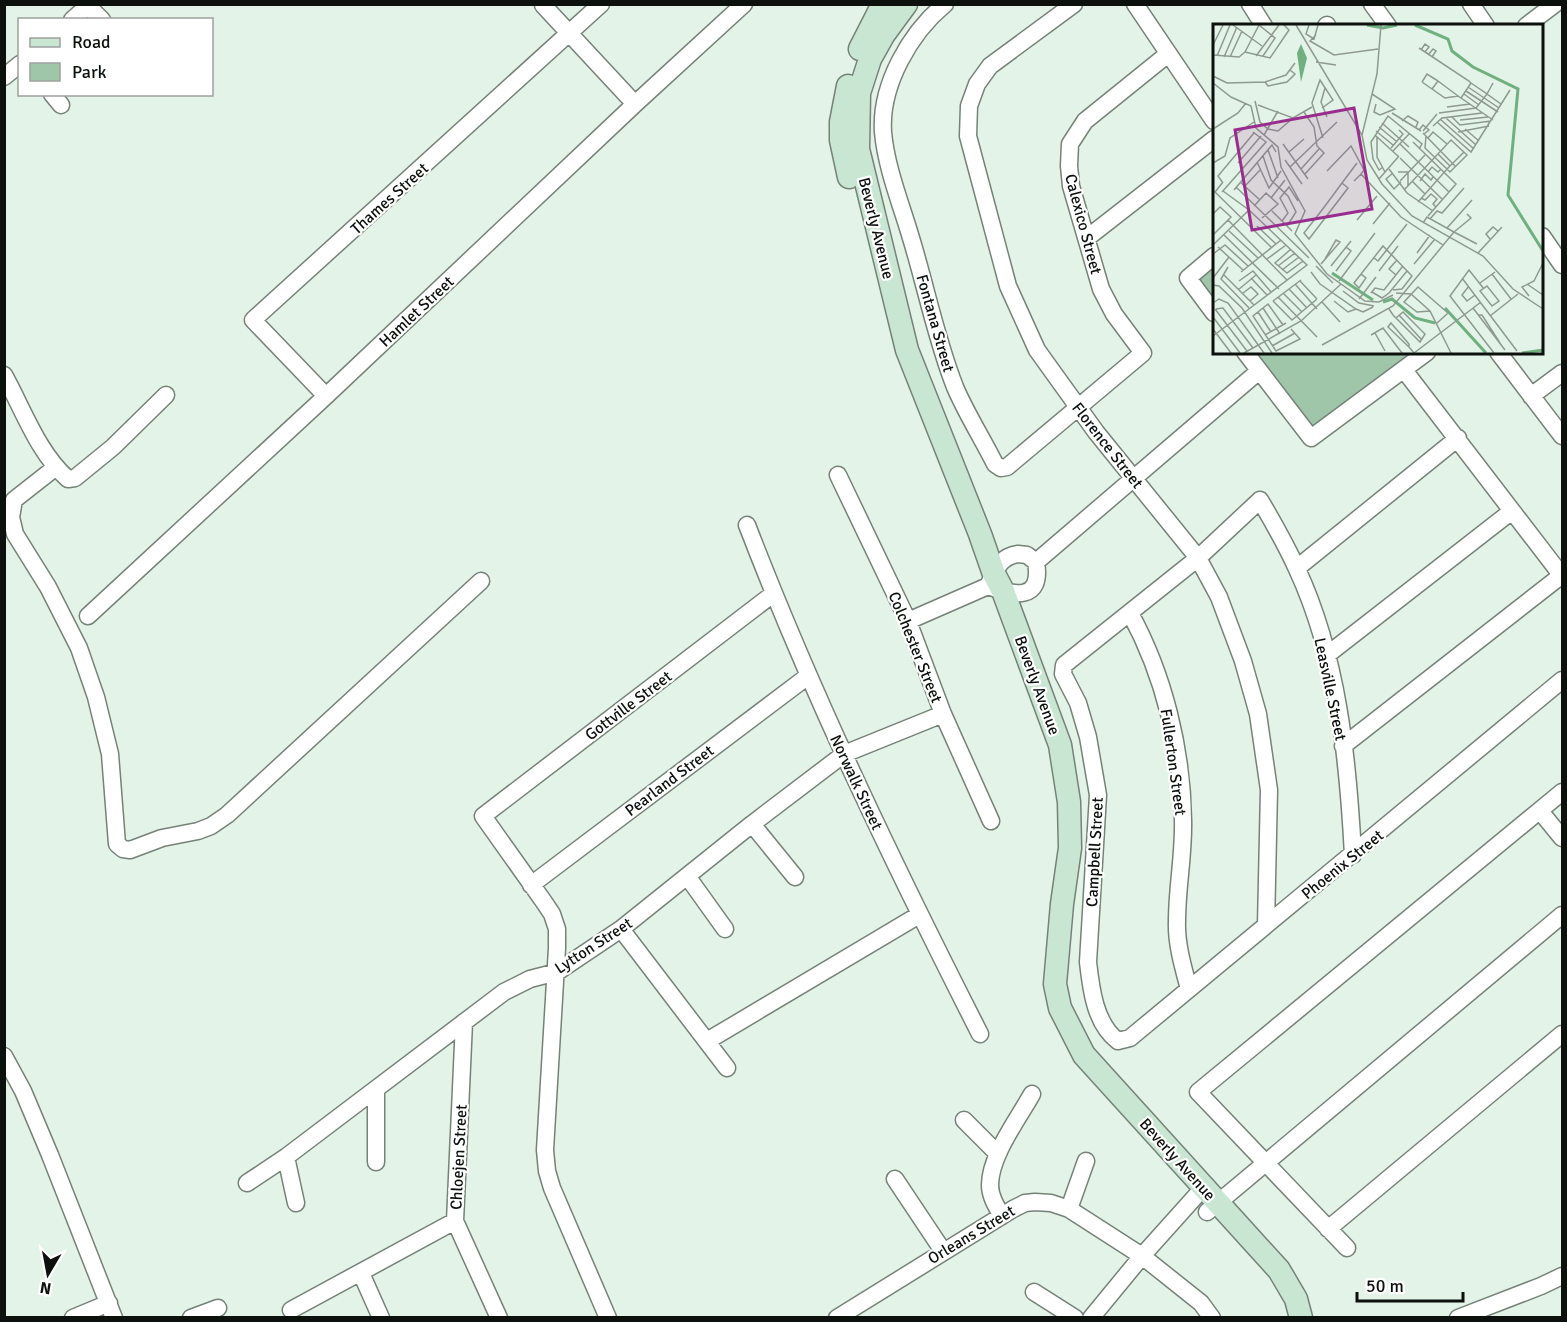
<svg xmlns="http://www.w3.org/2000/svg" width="1567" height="1322" font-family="Signika,sans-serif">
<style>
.green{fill:#a0c6a9}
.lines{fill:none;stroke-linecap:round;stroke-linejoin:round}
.street-casing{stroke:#758278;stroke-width:19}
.secondary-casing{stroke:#758278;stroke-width:25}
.street{stroke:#fff;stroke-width:16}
.secondary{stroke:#c8e6d2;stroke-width:22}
.labels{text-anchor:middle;stroke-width:4.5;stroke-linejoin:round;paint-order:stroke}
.street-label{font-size:16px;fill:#0c110d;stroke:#fff}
.inset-river{fill:none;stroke:#6faf80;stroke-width:3}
.inset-road{fill:none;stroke:#8e9990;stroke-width:1.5}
.view{fill:#982d8e;fill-opacity:0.15;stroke:#982d8e;stroke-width:3}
.inset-edge{fill:none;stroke:#0c110d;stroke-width:3}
</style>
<rect width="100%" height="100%" fill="#e4f3e7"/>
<path class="green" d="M1214 265V310L1193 282Z
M1247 353H1414L1309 433Z"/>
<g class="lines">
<g class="street-casing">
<path id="street" d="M945 4C910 33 880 85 883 132 886 167 901 204 911 238 926 287 936 339 955 387 966 413 982 438 995 464L1001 468 1007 467 1143 353 1114 314 1101 289 1071 186 1069 166 1070 144 1085 121 1168 54
M1074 4 990 66 977 84 969 106 968 136 1008 286 1037 350 1096 432 1198 558 1219 597 1243 661 1258 714 1269 790 1266 925
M1135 4 1214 121
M1250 4 1264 26
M1372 4 1388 26
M1471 4 1486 26
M543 5 635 104
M88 6 102 20
M72 20 90 4
M1326 26 1327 25
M1526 26 1555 4
M4 77 20 64
M52 94 61 105
M1542 236 1562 265
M1087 238 1214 139
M1214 256 1188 278 1214 313
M1245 352 1311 438 1427 352
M1498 352 1562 436
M1404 370 1562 576
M4 375C23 409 38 453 68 479L75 478 113 447 166 395
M326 396 253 320 601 4
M1531 396 1562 373
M56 467 14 500 11 517 15 534 48 587 79 648 96 697 110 754 117 844 123 849 130 850 162 838 198 831 211 826 227 815 481 581
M838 475 908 621 943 714 991 821
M747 525C814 699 895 867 980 1034
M1018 554 1027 555 1036 562C1043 603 1012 595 988 586 996 570 999 557 1018 554Z
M1036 562 1259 371
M1297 568 1458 438
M1130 613C1164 675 1182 749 1183 820 1184 854 1177 887 1177 921 1176 943 1183 967 1189 989
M88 616 326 396 635 104 744 4
M908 621 988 586
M1327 655 1512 511
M1343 746 1562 575
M1540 811 1562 838
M752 824 795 877
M1353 855C1348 759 1338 657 1297 569 1286 545 1273 522 1260 500L1198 558 1064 665 1063 674 1078 703 1088 737 1098 795 1088 962C1091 989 1095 1024 1118 1041L1130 1038 1562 680
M687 876 725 929
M531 885 808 676
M621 929 727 1068
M464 1022 455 1221 499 1318
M707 1041 919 915
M4 1056 23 1091 50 1155 114 1318
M376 1090V1162
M964 1120 998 1154
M286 1157 296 1203
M895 1179 943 1251
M247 1183 286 1157 504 992 530 979 557 972 621 929 752 824 844 754 943 714
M1069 1209 1086 1161
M1207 1212 1562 915
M1002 1216C996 1206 990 1196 990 1185 990 1156 1018 1119 1032 1094
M1328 1229 1562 1034
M1347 1248 1198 1092 1562 792
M361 1273 381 1318
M1034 1292 1075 1318
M291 1310 455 1221
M73 1318 109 1303
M191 1318 218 1308
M608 1318 552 1188 547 1171 545 1150 557 948V929L552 914 544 902 483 816 773 594
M837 1318 1013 1209 1025 1203 1035 1202 1051 1203 1069 1209 1142 1256 1201 1303 1212 1318
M1091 1318 1142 1256 1203 1188
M1458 1318 1541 1286 1562 1276"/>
</g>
<g class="secondary-casing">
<path id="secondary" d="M906 4 884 34 870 59 859 93 858 149 907 350 980 534 994 574 1003 591 1060 745 1069 802 1070 848 1062 904 1055 984 1060 1008 1084 1055 1279 1270 1296 1299 1301 1318
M860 49 883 4
M848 86 841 122V140L849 177"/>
</g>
<use href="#street" class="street"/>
<use href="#secondary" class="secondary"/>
</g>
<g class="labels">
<g class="street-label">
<text transform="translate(389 198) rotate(-42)" y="6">Thames Street</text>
<text transform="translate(1084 224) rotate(75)" y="6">Calexico Street</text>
<text transform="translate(877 228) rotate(76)" y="6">Beverly Avenue</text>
<text transform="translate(416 311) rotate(-43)" y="6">Hamlet Street</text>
<text transform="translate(936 323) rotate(74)" y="6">Fontana Street</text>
<text transform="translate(1108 445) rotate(52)" y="6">Florence Street</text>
<text transform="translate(916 647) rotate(68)" y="6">Colchester Street</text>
<text transform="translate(1038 685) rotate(70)" y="6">Beverly Avenue</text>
<text transform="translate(1331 689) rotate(78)" y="6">Leasville Street</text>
<text transform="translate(628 705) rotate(-37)" y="6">Gottville Street</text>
<text transform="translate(1174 762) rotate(82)" y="6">Fullerton Street</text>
<text transform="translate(669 780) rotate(-37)" y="6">Pearland Street</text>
<text transform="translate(857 782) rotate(65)" y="6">Norwalk Street</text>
<text transform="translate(1094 852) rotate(-87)" y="6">Campbell Street</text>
<text transform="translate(1342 864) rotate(-39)" y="6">Phoenix Street</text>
<text transform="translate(593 945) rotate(-33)" y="6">Lytton Street</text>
<text transform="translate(458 1157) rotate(-87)" y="6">Chloejen Street</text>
<text transform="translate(1178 1159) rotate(48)" y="6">Beverly Avenue</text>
<text transform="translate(971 1234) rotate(-31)" y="6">Orleans Street</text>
</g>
</g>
<g transform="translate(1213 24)">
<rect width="330" height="330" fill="#e4f3e7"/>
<path d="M88 20 94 34 88 58 84 29Z" fill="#6faf80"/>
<path class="inset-river" d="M154 1 170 4 184 1M202 1 235 15 239 27 260 43 305 65 295 171 330 227M119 249 160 276M170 278 179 275 202 294 222 299M232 284 273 329M309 329 330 326"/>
<path class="inset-road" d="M20 1 49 22M46 1 62 14 50 32M83 1 149 111 154 136 169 160 199 192 270 232 300 265 330 285M96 1 93 10 101 15 105 1M103 11 97 17 121 31 165 25M0 21 10 1M206 24 256 57 258 59 248 74M208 26 212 20 216 23 212 28M32 28 57 34 76 6 71 1M32 28 46 1M0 31 26 33 32 28M215 31 220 25 223 27 219 33M4 32 17 1M43 32 66 1M11 33 24 3M17 33 29 7M103 38 123 41M0 52 14 59 52 58 73 51 82 39M52 58 55 62 74 58 82 50 77 46M209 58 232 74 245 72 280 96M209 58 214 50 225 57M0 59 18 73 38 82 43 104 65 123 68 143 92 187 82 210 114 250 152 277 166 278 180 271M280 59 274 70 288 80M255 63 286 84M112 64 108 78 114 93M219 65 225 57 245 72M253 67 285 88M159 70 182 85 167 91 161 88 163 80M251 70 266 81M42 77 47 98 55 105 65 107 80 94M45 81 80 94 99 83M234 83 257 80M109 84 120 76 107 56 99 79 110 114M91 88 101 103 104 122 111 129 92 150M179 89 208 107M226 89 263 84 274 70 258 59M239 93 247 101 278 97M233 94 263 121M227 95 261 125M247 96 275 93M189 97 195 92 205 98 203 103M224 98 258 128 297 66M169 99 196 123M220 102 229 94 269 89M166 103 183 117M0 105 25 89 33 79M252 105 266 117M206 106 210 101 216 106 211 110M163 107 180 121M210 107 224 90M245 108 276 102M210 109 243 143M51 111 65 87M149 111 164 50 168 1M163 112 186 133M213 112 212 124 234 145 237 142M164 113V133L172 148M215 114 220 108 234 120M200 118 243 160 215 192M70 120 95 155M187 120 236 168M178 124 190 110 186 106M55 126 65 154M180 127 196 110M76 128 91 115M225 130 237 142 251 128M50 132 58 156 75 172 83 188 74 202M187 134 230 176M72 136 89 160M44 138 56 164 68 147M0 139 12 132 17 114 41 98M25 139 48 112M77 143 124 98M170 143 166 146 160 135 158 118 175 92 209 120 206 125M88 145 106 125M176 145 194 169 220 187M114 147 138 122 151 146 148 150M185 148H195V162M215 148 219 143 225 148 228 145M180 149 173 155 181 165 188 158M166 155 186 132M141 157 148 150 188 193 230 221M187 157 212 131M199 157 212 170M207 157 212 150 218 156 220 153M10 158 2 168 58 223M27 158 47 176M10 159 5 152 41 109M129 159 135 164 96 215 91 209 109 186 129 159 144 139M32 162 47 146M23 163 96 234M192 165 238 116 254 131 237 148 234 145 205 178M21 166 59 121 63 128M10 167 36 186 94 241 32 288M9 168 53 118 40 108M58 174 72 156M208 174 212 176 218 170 224 175 220 180 223 183M41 182 53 169 65 180 49 194M59 187 79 207M0 190 7 183 18 193 0 211M254 190 258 194 241 208 264 220M217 195 224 187 229 189 251 164M15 196 74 256M144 196 164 172M69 197 75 189 67 174 76 163 85 177M160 200 177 179M44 202 63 220M234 204 259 176M16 207 45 234M11 211 66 265M277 215 273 210 280 203 285 207M0 221 36 186M5 223 30 246M78 225 62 239 74 249 90 237M204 229 217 211M265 229 289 203M0 230 12 221 35 242M161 234 165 237 194 200M54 235 73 221M108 240 127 218 123 216 112 235M201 240 222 215M65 242 82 229M103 242 120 259M118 242 138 217M15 243 8 255 36 284M69 246 86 233M123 247 138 227 133 223M166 247 185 222M28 248 68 216M98 248 107 260 143 285 150 288 160 283M10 250 41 281M148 250 153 254 146 264 141 259 170 222 199 252 189 265 180 266M279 250 298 275M183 251 176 245 184 236M0 254 16 233M38 254 54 271M249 254 304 327M26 257 40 247 58 268M87 257 104 275M126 257 162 209M267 259 282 248M82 260 104 285M314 260 330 271M0 261 6 262 29 284 59 329M256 262 249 271 254 277 262 271M274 262 286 277 279 282 267 267ZM76 265 94 284M271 265 256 246 237 272 281 329M25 266 43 251M130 267 146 279 161 282M159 268 169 274 176 269 194 247M30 269 38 263 45 270 37 277M70 269 89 288M158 269 162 264 171 266 190 242M183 269 198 270 217 287 238 329M316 272 309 263 321 257 330 239M65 273 104 313M146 275 163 253M60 277 79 296 104 275M60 277 88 256M121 277 135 288 143 285M109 278 127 298M0 279 6 275 15 279 51 329M50 284 67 310M260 284 292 326M2 285 34 327M3 285 10 284 40 324M176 285 180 291 207 318 212 310 190 288 183 294M217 287 204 288 191 278 205 263 235 289 223 300M45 288 58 308M186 291 208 315M265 291H269L287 319M277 292 305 270M0 293 27 329M178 299 196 320V323L175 303ZM70 301 55 280 40 292 63 327 87 315 78 305M0 305 18 329M162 309 172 327M52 311 73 299M158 311 170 304 189 329M0 312 32 288M109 321 180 282 241 208 214 193 210 199M59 322 82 309M196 323 201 329 268 278M31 329 88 297 128 260"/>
<path class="view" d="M141 84 159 185 39 206 22 106Z"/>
<rect width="330" height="330" class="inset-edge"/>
</g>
<rect width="1567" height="1322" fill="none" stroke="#0c110d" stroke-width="12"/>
<rect x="18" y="18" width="195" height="78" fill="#ffffff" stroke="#9ea09e" stroke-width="1.5"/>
<rect x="30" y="38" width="30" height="9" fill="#c8e6d2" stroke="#9ea09e" stroke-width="1.5"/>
<text x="72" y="48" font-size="18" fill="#0c110d">Road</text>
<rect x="30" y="63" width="30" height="18" fill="#a0c6a9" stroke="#9ea09e" stroke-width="1.5"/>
<text x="72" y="78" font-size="18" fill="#0c110d">Park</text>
<g transform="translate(48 1274) rotate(190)" stroke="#ffffff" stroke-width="4.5" paint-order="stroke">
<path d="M0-4.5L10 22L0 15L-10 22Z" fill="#0c110d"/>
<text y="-9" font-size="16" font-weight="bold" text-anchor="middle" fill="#0c110d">N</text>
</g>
<path d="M1357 1292v9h106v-9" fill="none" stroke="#0c110d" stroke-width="3"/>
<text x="1366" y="1292" font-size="18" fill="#0c110d" stroke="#ffffff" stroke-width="4.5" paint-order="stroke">50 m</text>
</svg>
